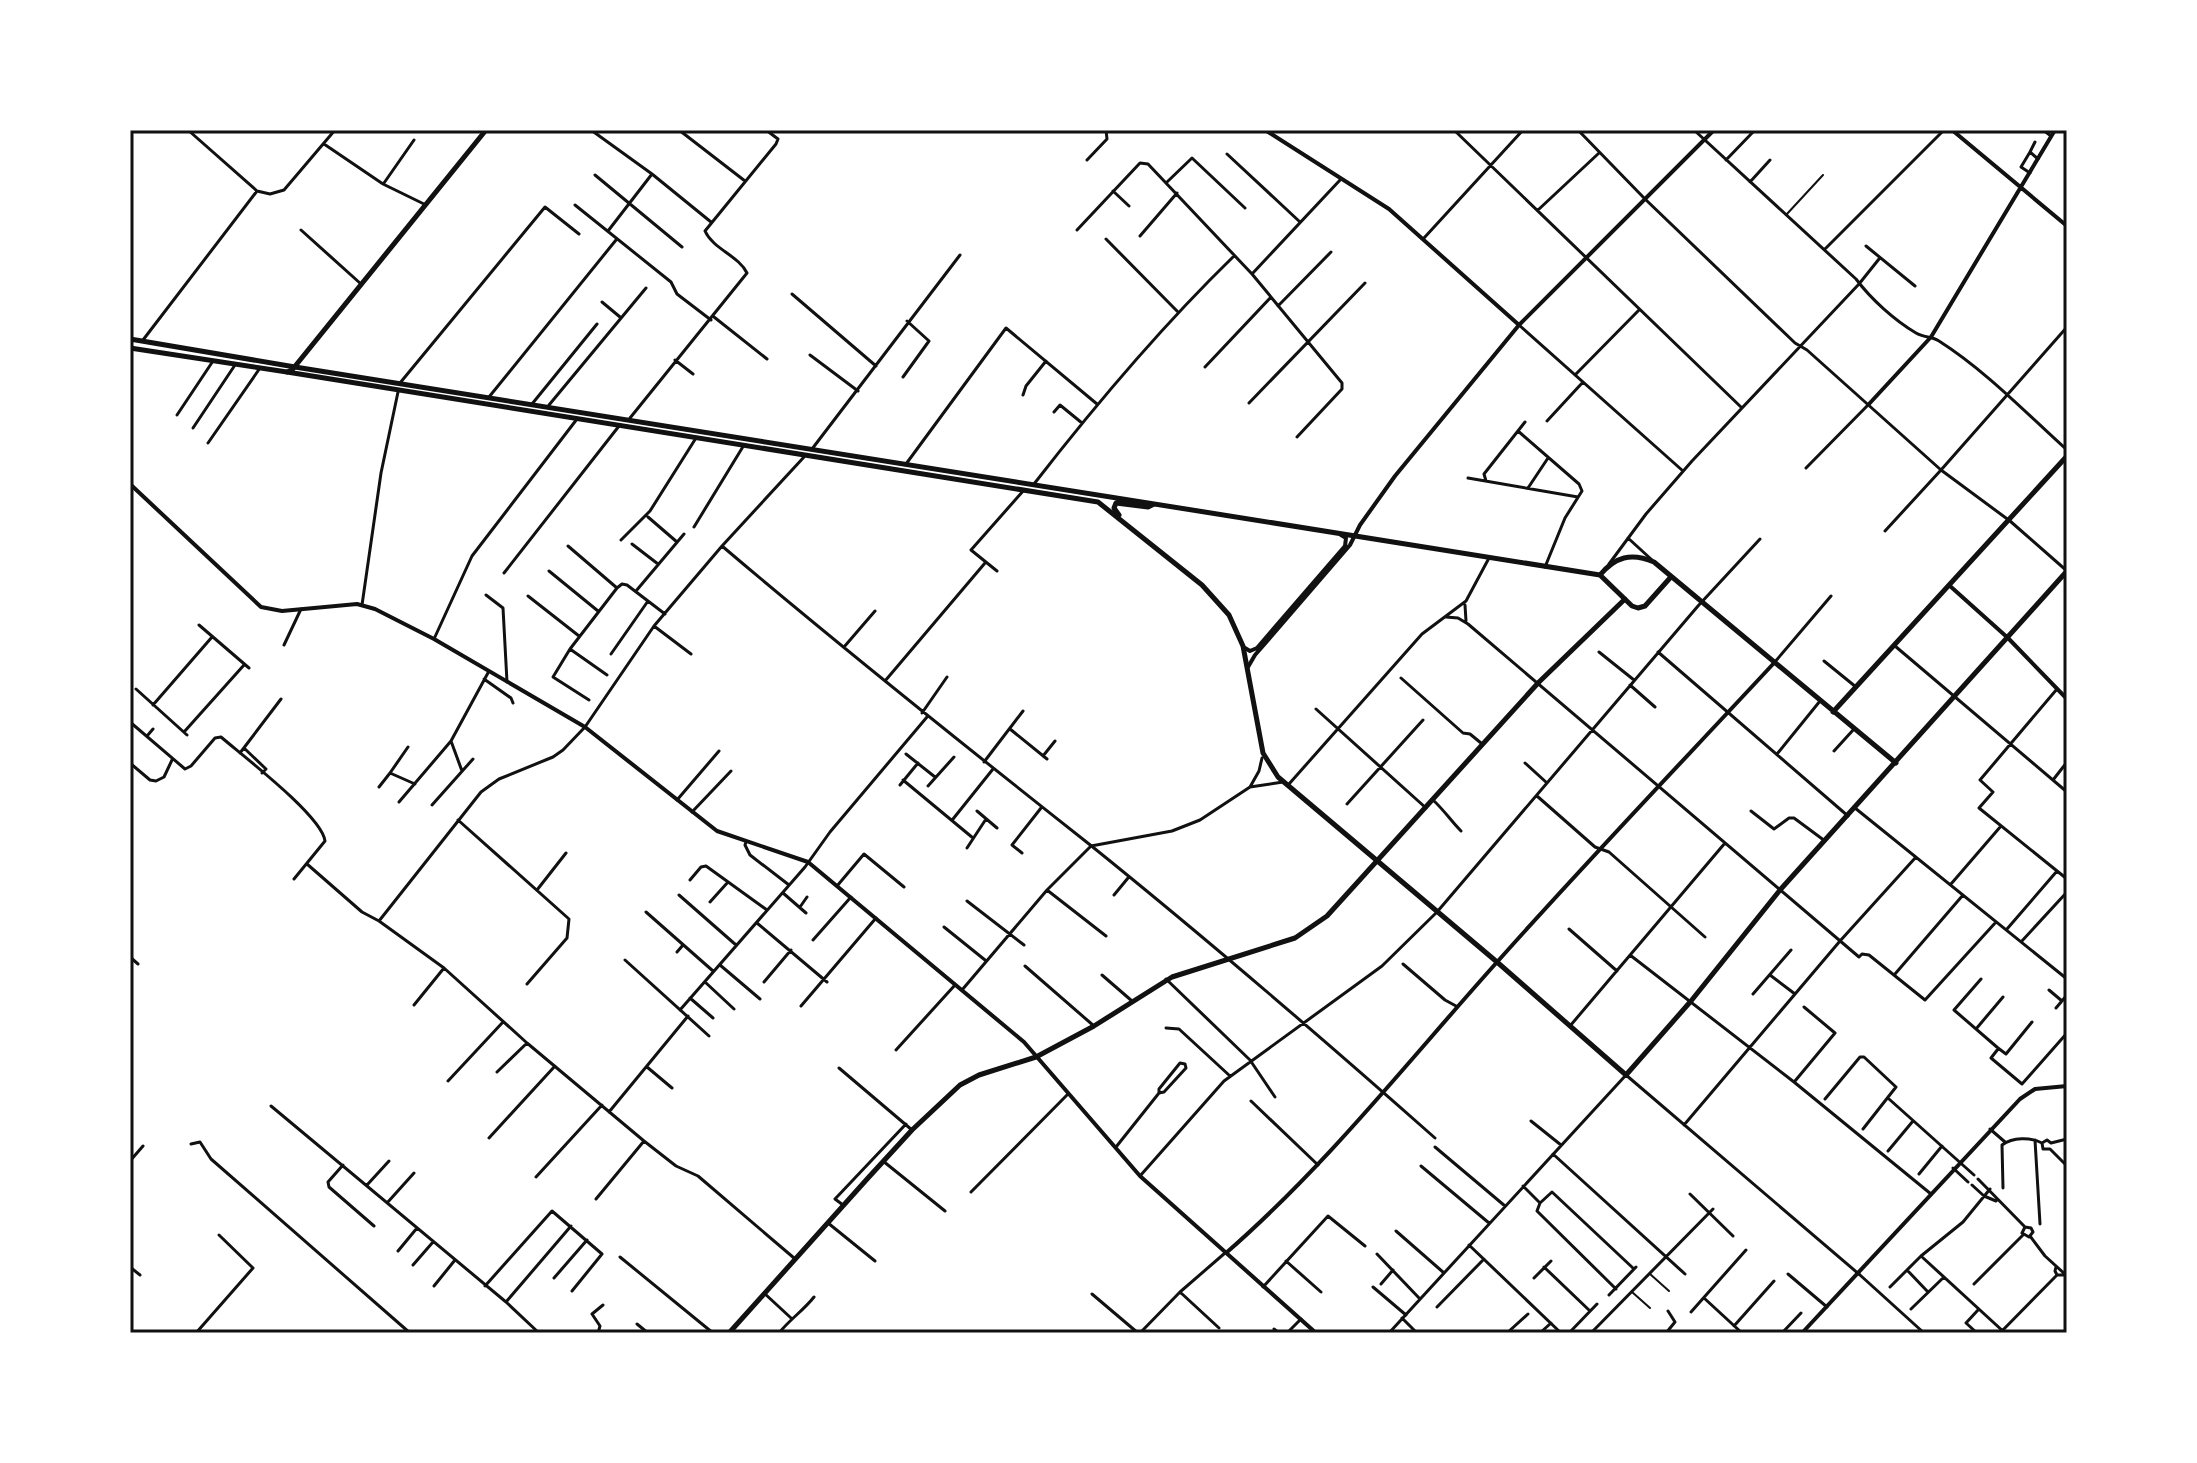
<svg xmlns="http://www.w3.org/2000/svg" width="2197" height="1463" font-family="'Sofia Sans Condensed',sans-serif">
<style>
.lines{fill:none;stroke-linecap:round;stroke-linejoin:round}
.service{stroke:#111;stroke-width:2}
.pedestrian{stroke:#111;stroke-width:3}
.minor{stroke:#111;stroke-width:3}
.tertiary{stroke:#111;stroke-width:4}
.secondary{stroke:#111;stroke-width:5}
.primary{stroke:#111;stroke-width:5}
.neatline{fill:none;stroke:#111;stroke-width:3}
</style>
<rect width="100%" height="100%" fill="#fff"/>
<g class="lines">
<path class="service" d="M1786 215 1823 175
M1650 1274 1669 1291
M1632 1292 1650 1308"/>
<path class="pedestrian" d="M1806 468 1869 404
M1885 531 1941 470"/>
<path class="minor" d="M188 130 257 191 270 194 284 190 335 130
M591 130 652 174 711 222
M679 130 745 181
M1454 130 1742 408
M1578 130 1645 199 1795 343 1807 350 1941 470 2010 521 2067 571
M1694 130 1856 279C1871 299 1894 320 1916 333 1924 338 1932 336 1939 341 1986 371 2026 413 2067 450
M2043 130 2051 136
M324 144 383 184 426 205
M2030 152 2035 142
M1227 154 1300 222
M1087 160 1107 139 1106 130
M1726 160 1753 132
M2030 173 2021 167 2030 152 2038 159
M595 175 682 247
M1167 182 1192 158 1245 208
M1750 182 1770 160
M384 183 414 140
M1113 191 1129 206
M575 205 671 282 677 294 711 320
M1538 210 1599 153
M301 230 361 284
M1077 230 1140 163 1148 164 1252 274 1342 383V389L1297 437
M608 231 652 174
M1140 236 1177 193
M1424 238 1523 130
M1106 239 1177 311
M1866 246 1915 286
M1825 249 1944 130
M1252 274 1341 179
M792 294 876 366
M602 302 620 317
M1278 306 1331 252
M714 317 767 359
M1519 325 1683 471
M143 340 257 191
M810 355 858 391
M675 360 693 374
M1205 367 1271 297
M1575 375 1639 310
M903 377 929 341 907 321
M400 383 545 207 579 234
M1023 395 1026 386 1046 361
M489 397 616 240
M1249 403 1365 283
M532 404 597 324
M549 405 646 288
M1054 412 1060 405 1082 423
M177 415 213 361
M630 418 747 273C739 256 713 249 705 231L776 144 778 139 766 130
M1547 421 1583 382
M193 428 235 365
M1518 431 1579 484 1582 491 1565 518 1545 567
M208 443 260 368
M812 449 960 255
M906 464 1006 328 1097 404
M1941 470 2067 327
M1468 478 1578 497
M1486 481 1484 474 1525 422
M1034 484C1096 404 1161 327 1234 256
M1528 488 1548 458
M648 517 677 542
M694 527 744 445
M1628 538 1652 560
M621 540 650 511 696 438
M632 544 658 564
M568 546 617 588
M722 546C842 648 965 746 1089 844 1207 939 1322 1038 1435 1138
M1609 564 1646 514 1692 461 1859 284 1879 259
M549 571 598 611
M997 571 971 550 1024 490
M504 573 619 426
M636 591 684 534
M486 595 503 608 507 682
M528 596 579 636
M362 605 381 473 398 392
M1465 605 1466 621
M1446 617 1458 618 1468 624 1859 957 1862 954 1869 955 1925 1000 1996 922
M199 625 249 668
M654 626 691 654
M434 639 472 556 577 419
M284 645 301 609
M1895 646 2067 792
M844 647 875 611
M570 649 607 675
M1599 652 1634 680
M1658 652 1848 816
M611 654 648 601
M1824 661 1856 687
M1774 663 1831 596
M1401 678 1463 733 1470 734 1481 743
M484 679 511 698 513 703
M885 681 985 563
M1630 685 1655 707
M136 689 187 735
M2057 689 1980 780 1993 792 1979 808 2067 879
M589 700 553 677 570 649 617 588 622 584 627 585 665 614
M153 705 212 637
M1316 709 1426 808
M922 713 947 677
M130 722 185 769 191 766 215 738 221 737C243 756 322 816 325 841L294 879
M1010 729 1047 759
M184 732 244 665
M147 736 153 729
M451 741 462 771
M244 748 266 769 262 773
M1834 751 1854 729
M240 753 281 699
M906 754 935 777
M1777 754 1820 701
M1043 756 1055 741
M984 762 1023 711
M130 763 150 780 156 781 164 777 172 760
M1525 763 1547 783
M390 773 408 747
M903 780 973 838
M2053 780 2067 762
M1289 784 1422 634 1466 601 1489 558
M900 785 918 763
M928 786 954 757
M379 787 390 773 415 784
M1250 787 1259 771 1262 758
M1537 796 1595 847 1609 852 1705 937
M677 800 719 751
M1433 800C1444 810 1451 821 1461 831
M399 802 451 741 489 671
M1347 804 1423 720
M432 805 473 759
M1855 808 2067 979
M977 811 997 828
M1751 811 1774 829 1789 818H1794L1825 841
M692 812 731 771
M953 819 993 769
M458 820 569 919 567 938 527 984
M746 842 745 845 750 855 789 885
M967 848 986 819
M1022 853 1012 845 1041 808
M307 864 362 912 379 921 444 968 527 1043 644 1141 676 1166 698 1176 794 1258
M690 880 701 867 706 866 767 910
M1951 884 2001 826
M837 886 864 854 904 887
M537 890 566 853
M1047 890 1106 936
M783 893 806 913
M679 895 736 945
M1114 895 1128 878
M967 901 1024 945
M710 902 728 882
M800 907 807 897
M646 912 713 971
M379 921 481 792 499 779 553 757 563 750 585 727 654 626 722 546 804 457
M757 923 827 982
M944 927 985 960
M1569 929 1617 971
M2007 929 2057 871
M813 940 851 897
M2021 942 2067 892
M677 952 683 945
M1630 955 1794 1082 1931 1194
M130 957 138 964
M625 960 709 1036
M1403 964 1445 1000 1456 1006
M720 965 760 999
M1025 966 1094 1026
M1895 974 1963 895
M1102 975 1132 1001
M1770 975 1795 994
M1166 979 1250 1060 1275 1097
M1981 979 1954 1010 1998 1048 2006 1054 2032 1022
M705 982 734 1009
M764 982 791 950
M962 990 1047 890 1091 846 1172 831 1200 820 1250 787 1283 782
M2049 990 2062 1001
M1753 994 1791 950
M690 998 713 1018
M414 1005 444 968
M801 1006 876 918
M2056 1008 2067 995
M680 1010 805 867 830 832 927 717
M1570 1026 1725 843
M1166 1028 1179 1029 1230 1076
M1976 1029 2003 997
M1998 1049 1991 1058 2022 1084
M896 1050 955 985
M647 1067 672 1088
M839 1068 912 1130
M497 1072 527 1043
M448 1081 503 1022
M1795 1081 1835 1033 1804 1007
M2022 1084 2067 1033
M1159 1093 1164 1092 1186 1068 1185 1064
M1825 1099 1860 1057H1864L1896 1087 1863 1129
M1889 1099 1974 1175
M1251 1101 1318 1165
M271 1106 506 1302 539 1333
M609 1112 688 1016
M1531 1121 1561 1145
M1684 1125 1840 941 1916 857
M1990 1129 2005 1142
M489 1138 555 1066
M2035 1140 2040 1224
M2042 1143 2043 1149H2050L2067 1166
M191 1144 200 1142 211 1159 410 1333
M1116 1147 1159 1093V1089L1180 1063 1185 1064
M1435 1147 1505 1206
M1888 1151 1913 1121
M1553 1154 1685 1274
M130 1161 143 1146
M883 1161 945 1211
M343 1165 328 1182 329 1187 374 1226
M1421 1166 1489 1223
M1953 1168 1968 1182
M1919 1174 1942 1146
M1140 1176 1224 1081 1382 966 1437 912 1698 606 1760 539
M536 1177 602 1105
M1978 1179 2025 1227 2031 1228 2033 1232 2029 1237 2022 1233 2025 1227
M367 1185 389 1161
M1972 1185 1984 1196 1996 1201
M1523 1186 1540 1203
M2003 1188 2002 1145C2013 1137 2030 1137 2042 1143L2047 1140 2051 1143 2067 1139
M971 1192 1068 1094
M1690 1194 1733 1236
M596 1199 644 1141
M387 1203 414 1173
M843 1205 835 1199 906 1124
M828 1223 875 1261
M1396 1231 1444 1273
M2030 1236 2045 1256 2067 1276
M1469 1245 1561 1333
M398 1251 417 1228
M1377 1254 1420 1299
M1921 1256 2005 1333
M620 1257 713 1333
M1286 1261 1321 1292
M413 1265 433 1242
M130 1267 140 1275
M1544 1267 1590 1311
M2056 1267 2055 1271 2057 1275H2065
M1907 1270 1928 1292
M1788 1274 1827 1307
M554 1278 587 1240
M1534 1278 1551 1261
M1381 1284 1393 1270
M1974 1284 2023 1235
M434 1286 455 1260
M485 1286 552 1211 602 1254 572 1291
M1263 1287 1328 1216 1365 1246
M1373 1287 1406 1315
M1890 1287 1921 1256 1963 1222 1990 1189
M1616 1289 1537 1211 1540 1203 1552 1192 1634 1269
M1180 1292 1219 1328
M764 1293 791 1318
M1092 1294 1138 1333
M1609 1295 1636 1267
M1704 1298 1742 1333
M506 1302 571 1226
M1437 1307 1484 1259
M1911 1309 1944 1277
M1691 1312 1746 1250
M1402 1318 1417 1333
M637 1324 648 1333
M1734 1326 1774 1281
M1274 1329 1279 1333
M196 1333 253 1268 219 1235
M598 1333 600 1326 592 1314 603 1305
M779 1333C790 1319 803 1311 814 1297
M1140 1333 1180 1292 1225 1253
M1287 1333 1301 1319
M1389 1333 1626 1075 1860 1275 1924 1333
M1507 1333 1528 1314
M1540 1333 1551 1323
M1569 1333 1597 1304
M1591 1333 1713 1209
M1666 1333 1675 1322 1668 1311
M1782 1333 1801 1313
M1977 1333 1966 1323 1978 1310
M2000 1333 2057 1275
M2065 1333 2067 1331"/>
<path class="tertiary" d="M1265 130 1389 209 1519 325
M1952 130 2067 226
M1869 404 1931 337 2055 130
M130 484 261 607 282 611 357 604 375 609 434 639 585 727 717 831 808 862 1024 1042 1140 1176 1316 1333
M1950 586 2008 638 2067 699
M1245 648 1250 651 1257 648 1345 546 1346 538 1341 535
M1248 667 1255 655 1350 545 1360 525 1395 476 1519 325 1714 130
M1226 1253C1327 1165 1409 1060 1498 961 1588 860 1682 762 1774 663
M1802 1333 2020 1099 2035 1089 2067 1086"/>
<path class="secondary" d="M295 367 1600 575
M287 372 1098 502 1202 585 1229 615 1243 646 1263 753 1278 777 1497 962 1626 1075 1691 1001 1780 890 2067 571
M1119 515 1114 508 1116 503 1148 507 1154 504
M1600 575C1615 557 1631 552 1654 562L1896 763
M1600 575 1632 606 1638 608 1645 606 1670 578
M1833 712 2067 456
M729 1333 868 1178 912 1130 960 1085 979 1075 1036 1057 1094 1026 1172 977 1295 938 1327 916 1539 682 1625 599"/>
<path class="primary" d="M130 339 295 367
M130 348 287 372 292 370 486 130"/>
</g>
<rect width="2197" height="1463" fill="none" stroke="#ffffff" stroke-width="264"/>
<rect x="132" y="132" width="1933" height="1199" class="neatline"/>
</svg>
